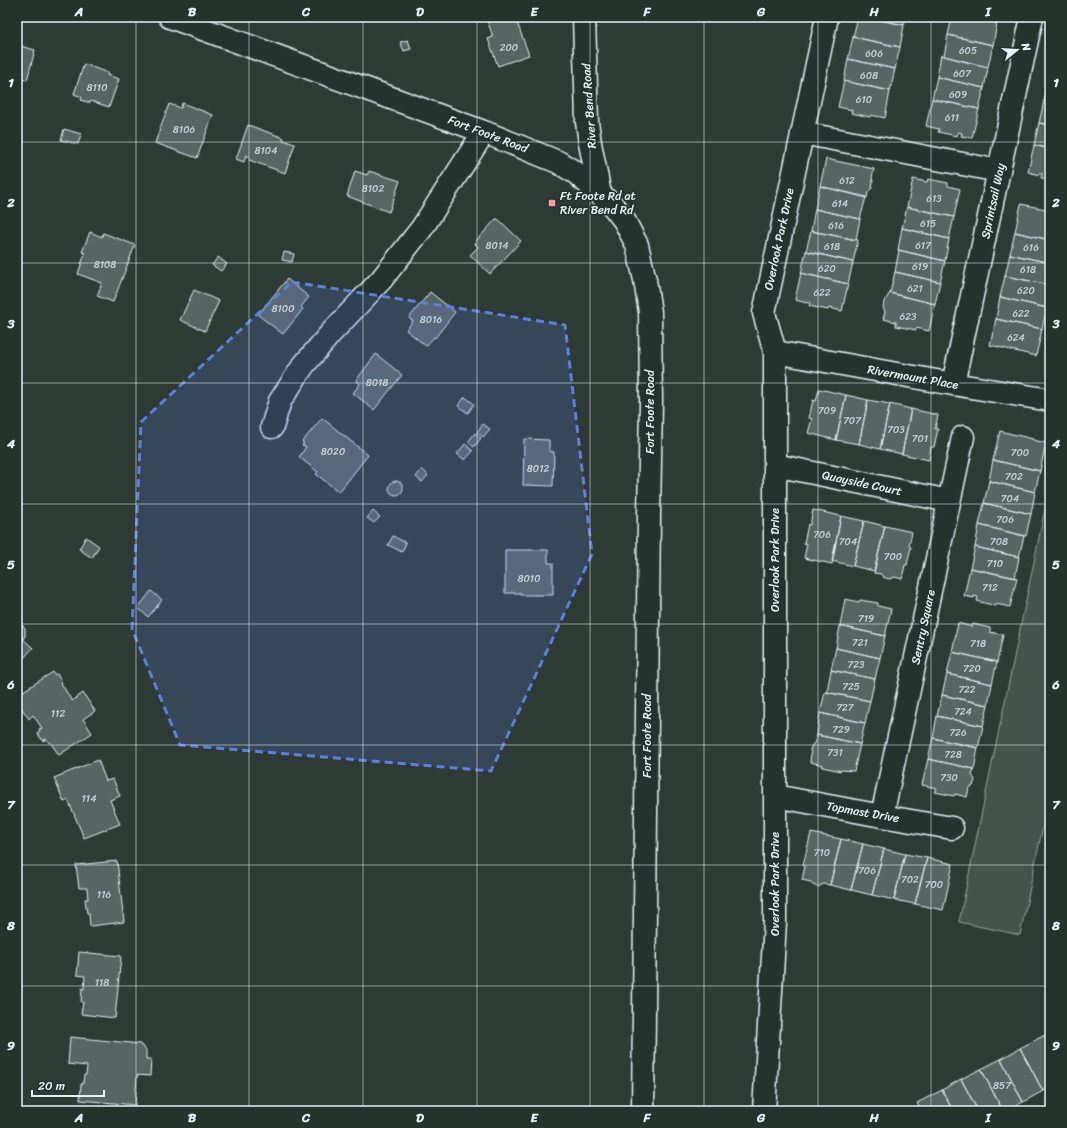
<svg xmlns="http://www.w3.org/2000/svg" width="1067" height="1128" font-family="Sriracha,sans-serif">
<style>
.green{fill:#45524e;stroke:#96a2a3}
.building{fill:#596563;stroke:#e8f1f8}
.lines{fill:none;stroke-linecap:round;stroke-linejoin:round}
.minor-casing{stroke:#e8f1f8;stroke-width:25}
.minor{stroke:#26332d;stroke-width:22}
.marked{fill:#5a7fe2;fill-opacity:0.2;stroke:#5a7fe2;stroke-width:3;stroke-dasharray:8 5;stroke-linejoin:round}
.grid{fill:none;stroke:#e8f1f8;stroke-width:1;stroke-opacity:0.55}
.poi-dot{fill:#ff9aa2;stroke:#26332d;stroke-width:1.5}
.labels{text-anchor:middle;stroke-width:3.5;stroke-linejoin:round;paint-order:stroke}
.number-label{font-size:10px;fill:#c4ced3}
.street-label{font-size:12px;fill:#e8f1f8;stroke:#26332d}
.poi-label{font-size:12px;fill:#e8f1f8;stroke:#26332d;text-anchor:start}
.neatline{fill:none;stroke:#e8f1f8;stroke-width:1.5}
.grid-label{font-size:13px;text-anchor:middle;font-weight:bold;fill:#e8f1f8}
</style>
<rect width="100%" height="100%" fill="#2e3b35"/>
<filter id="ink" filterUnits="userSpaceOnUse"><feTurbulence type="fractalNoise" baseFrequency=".025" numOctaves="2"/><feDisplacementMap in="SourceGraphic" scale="8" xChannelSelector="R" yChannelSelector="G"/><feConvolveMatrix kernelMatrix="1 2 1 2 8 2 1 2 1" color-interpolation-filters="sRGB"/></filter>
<g filter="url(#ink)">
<path class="green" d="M1050 485V792L1020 935 959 922Z"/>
<path class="building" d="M486 17H515L529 55 498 66 488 39 493 37Z
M858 17H866L904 25 900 47 853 37Z
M866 17H906L904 25Z
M952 17H968L997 23 993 45 948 35Z
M968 17H999L997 23Z
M948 35 993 45 988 67 944 56Z
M853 37 900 47 895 69 848 59Z
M408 40 411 49 404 51 400 42Z
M17 45 35 50 27 80 17 78Z
M941 55 988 68 984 88 937 77Z
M848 59 895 69 890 91 844 81Z
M84 64 108 73 107 75 119 79 109 107 91 101 90 103 81 100 82 97 74 94Z
M937 77 984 88 979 109 932 99Z
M1049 80H1050V103L1044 101Z
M844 81 890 91 885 118 871 115 870 117 851 113 852 110 838 107Z
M932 99 979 109 972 138 961 136 962 133 958 132 957 136 938 132 939 129 926 126Z
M1044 101 1050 103V125L1039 123Z
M182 103 213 115 197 158 155 143 169 104 181 108Z
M1039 123 1050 125V149L1034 145Z
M248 125 284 138 283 140 295 144 285 173 249 160 250 157 246 155 244 162 236 159Z
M64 129 81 134 78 144 61 140Z
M1034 145 1050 149V179L1041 178 1042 173H1039V175L1028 172Z
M17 151 23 153 19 163 17 162Z
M826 159 874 169 872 177 873 182 872 188 868 192 867 198 820 186Z
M355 171 367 175 369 171 400 181 389 212 347 196Z
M913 179 927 182 928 179 948 183V186L960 189 954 217 907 207Z
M820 186 866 197 860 219 815 209Z
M1021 204 1050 210V240L1015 232Z
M907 207 954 217 949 239 902 228Z
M815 209 860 219 856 240 811 231Z
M496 219H498L521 241 490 274 470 255 478 247 475 244 476 243 475 242Z
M902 228 949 239 945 261 898 250Z
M811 231 858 240 853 262 806 251Z
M90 232 102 237 103 233 135 245 113 302 97 296 102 283 78 274 85 253 82 252Z
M1015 232 1050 240V263L1010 254Z
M899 250 945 261 940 282 895 272Z
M806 251 853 262 848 284 801 273Z
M284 252 294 254 292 262 282 260Z
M1010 254 1050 263V285L1005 276Z
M218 257 227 264 221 271 212 265Z
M895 272 940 282 935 304 890 293Z
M801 273 848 284 842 311 829 308 828 310 809 306 810 303 807 302V303L795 300Z
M1005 276 1050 285V295L1047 308 1000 297Z
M287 279 309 297 301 307 303 309 283 334 258 315Z
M194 290 219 301 205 331 180 320Z
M430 292 455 312 435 338 434 337 426 346 406 330 413 321 409 318Z
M890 293 935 304 929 331 916 328V330L896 326V322L883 319 885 312 883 307 884 302Z
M1000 297 1047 308 1042 329 996 319Z
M996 319 1042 329 1036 356 990 345Z
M376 354 402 375 374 410 353 393 360 384 357 381 358 380 357 379Z
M819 389 846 395 836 440 808 433 812 419 809 418 813 400 816 401Z
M846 395 868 400 859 444 836 440Z
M465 397 474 404 468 413 458 406Z
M868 400 890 404 880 449 859 444Z
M890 404 911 409 902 454 880 449Z
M911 409 938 415 935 429H938L934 447H931L929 460 902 454Z
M322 418 368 455 339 492 316 474 318 472 299 457 306 447 302 445 304 443 302 442Z
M483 424 490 429 483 437 477 432Z
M1000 431 1033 439V440L1046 443 1040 471 993 460Z
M475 433 481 438 474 447 468 442Z
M524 439 549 440V451L554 452 553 486 523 485Z
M465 444 473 451 465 460 457 454Z
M993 460 1040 471 1035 492 989 481Z
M422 469 428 475 422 482 416 477Z
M989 481 1035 492 1031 514 984 503Z
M389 488a7 7 0 1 1 14 0a7 7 0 1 1-14 0Z
M984 503 1031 514 1026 536 979 525Z
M813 510 841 516 832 564 804 558 807 544 804 543 808 524 810 525Z
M373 511 380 517 374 523 367 518Z
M841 516 864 521 853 566 832 561Z
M864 521 885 526 874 571 853 566Z
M979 525 1024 536 1019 557 975 547Z
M885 526 912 532 909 546 911 547 907 565H905L902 579 895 577 889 579 883 577 881 574 874 573Z
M393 536 406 543 402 552 388 545Z
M86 537 99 546 92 558 79 549Z
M975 547 1019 557 1015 578 970 568Z
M505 550H548V563H553V595H520L521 593H505Z
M970 568 1017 578 1010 607 996 604V606L977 601 978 597 974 596V598L964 596Z
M151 591 162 600 148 617 138 608Z
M845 599 859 602 860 600 878 603V606L891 609 885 636 840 626Z
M17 621 25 628V636L23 639 33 648 17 665Z
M958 623 972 627 973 624 990 628V632L1003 635 997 662 952 652Z
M840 626 885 636 880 658 836 648Z
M836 648 880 658 875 679 831 670Z
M952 652 997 662 992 684 947 674Z
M831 670 875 679 870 701 827 692Z
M53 672 55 675 57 674 62 683H61L72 701 83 693 95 711 83 719 92 733 59 755 50 742 49 743 46 739 43 741 37 733 40 731 39 729 42 728 33 715 29 719 17 701V695Z
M947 674 992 684 988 705 942 695Z
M825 692 870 701 865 723 820 713Z
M942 695 988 705 983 726 937 716Z
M820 713 865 723 860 744 817 735Z
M937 716 983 726 978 748 933 738Z
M817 735 860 744 854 771 841 770V771L822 767 823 765 810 762 811 754 810 750 812 745 815 742Z
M933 738 978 748 974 769 928 759Z
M928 759 974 769 972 775 975 780 973 786 969 788 967 797 955 794 954 796 935 792 937 788 922 785Z
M98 760 106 781 113 779 120 796 110 800 120 824 84 838 68 800 64 802 54 778Z
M811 833 841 839 830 885 823 884 818 887 813 885 811 882 802 880 805 866 803 865Z
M841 839 863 844 851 890 830 885Z
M863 844 884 849 872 895 851 890Z
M884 849 905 854 894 900 872 895Z
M905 854 927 858 915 904 894 900Z
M927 858 953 864 943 910 915 904Z
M117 861 124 922 90 926 89 913H87L85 899H88L87 888H79L76 865Z
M79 952 121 956 115 1018 81 1014 83 1002H81L82 988 84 989 85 976 77 975Z
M1045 1035 1050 1044V1088L1043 1091 1020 1048Z
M70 1037 140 1044V1045L143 1046 146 1050V1059H151L150 1076 137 1075 135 1105 80 1100 81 1084H83L84 1075H86L87 1066 68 1064Z
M1020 1048 1043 1091 1023 1102 1001 1059Z
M1001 1059 1023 1102 1005 1111H1003L981 1069Z
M981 1069 1003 1111H978L961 1079Z
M961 1079 978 1111H953L942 1090Z
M942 1090 953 1111H921L917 1103Z"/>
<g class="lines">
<g class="minor-casing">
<path id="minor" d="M170 17 484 132 558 162 576 173 600 194 613 206 624 220 637 245 645 280 650 312 651 402 649 516 643 1111
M584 17 587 122 590 143 600 194
M802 133 999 171
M775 352 953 384 1050 400
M953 384 1032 17
M272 427 280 401 303 366 331 333 381 280 422 228 484 132
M775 465 949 501
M775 796 882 816 952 828
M882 816 963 437
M764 1111 775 922V352L764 313 827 17"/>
</g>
<use href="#minor" class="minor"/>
</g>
</g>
<path class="marked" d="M292 282 565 325 592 554 491 771 180 745 132 629 141 422Z"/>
<path class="grid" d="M136 17V1111M249 17V1111M363 17V1111M477 17V1111M590 17V1111M704 17V1111M818 17V1111M931 17V1111M17 142H1050M17 263H1050M17 383H1050M17 504H1050M17 624H1050M17 745H1050M17 865H1050M17 986H1050"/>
<rect class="poi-dot" x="548" y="199" width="8" height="8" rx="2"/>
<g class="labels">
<g class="number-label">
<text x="509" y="51">200</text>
<text x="968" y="54">605</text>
<text x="874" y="57">606</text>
<text x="962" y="77">607</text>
<text x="869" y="79">608</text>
<text x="97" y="91">8110</text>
<text x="958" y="98">609</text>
<text x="864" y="103">610</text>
<text x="952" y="121">611</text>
<text x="184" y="133">8106</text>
<text x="266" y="154">8104</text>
<text x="847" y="184">612</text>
<text x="373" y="192">8102</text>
<text x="934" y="202">613</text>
<text x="840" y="207">614</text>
<text x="928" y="227">615</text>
<text x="836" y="229">616</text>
<text x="497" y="249">8014</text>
<text x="923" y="249">617</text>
<text x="832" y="250">618</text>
<text x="1031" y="251">616</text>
<text x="105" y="268">8108</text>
<text x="920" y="270">619</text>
<text x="827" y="272">620</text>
<text x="1028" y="273">618</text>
<text x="915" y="292">621</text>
<text x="1026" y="294">620</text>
<text x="822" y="296">622</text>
<text x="283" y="312">8100</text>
<text x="1021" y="317">622</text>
<text x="908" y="320">623</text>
<text x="431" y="323">8016</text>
<text x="1016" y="341">624</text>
<text x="377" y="386">8018</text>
<text x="827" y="414">709</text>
<text x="852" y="424">707</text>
<text x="896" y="433">703</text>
<text x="920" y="442">701</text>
<text x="333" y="455">8020</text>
<text x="1020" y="456">700</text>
<text x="538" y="472">8012</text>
<text x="1014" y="480">702</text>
<text x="1010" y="502">704</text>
<text x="1005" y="523">706</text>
<text x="822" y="538">706</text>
<text x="848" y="545">704</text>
<text x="999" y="545">708</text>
<text x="893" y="560">700</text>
<text x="995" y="567">710</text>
<text x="529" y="582">8010</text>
<text x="990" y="591">712</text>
<text x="866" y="622">719</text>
<text x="860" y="646">721</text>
<text x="978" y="647">718</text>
<text x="856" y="668">723</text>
<text x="972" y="672">720</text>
<text x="851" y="690">725</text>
<text x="967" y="693">722</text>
<text x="845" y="711">727</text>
<text x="963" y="715">724</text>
<text x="58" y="717">112</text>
<text x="841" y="733">729</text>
<text x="958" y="736">726</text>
<text x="835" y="756">731</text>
<text x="953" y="758">728</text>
<text x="949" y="781">730</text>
<text x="89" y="802">114</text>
<text x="822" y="856">710</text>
<text x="867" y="874">706</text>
<text x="910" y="883">702</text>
<text x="934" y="888">700</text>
<text x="104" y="898">116</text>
<text x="102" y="986">118</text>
<text x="1002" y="1089">857</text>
</g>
<g class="street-label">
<text transform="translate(589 106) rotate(-94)" y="4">River Bend Road</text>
<text transform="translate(488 134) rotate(21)" y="4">Fort Foote Road</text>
<text transform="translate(993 201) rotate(-78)" y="4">Sprintsail Way</text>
<text transform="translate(779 239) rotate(-78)" y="4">Overlook Park Drive</text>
<text transform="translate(913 377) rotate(10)" y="4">Rivermount Place</text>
<text transform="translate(650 412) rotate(-90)" y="4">Fort Foote Road</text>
<text transform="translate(862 483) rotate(12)" y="4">Quayside Court</text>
<text transform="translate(775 560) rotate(-90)" y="4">Overlook Park Drive</text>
<text transform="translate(923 627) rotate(-78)" y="4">Sentry Square</text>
<text transform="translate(647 736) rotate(-90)" y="4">Fort Foote Road</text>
<text transform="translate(863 812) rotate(10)" y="4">Topmast Drive</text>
<text transform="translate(775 884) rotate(-90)" y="4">Overlook Park Drive</text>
</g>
<g class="poi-label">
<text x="560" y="200">Ft Foote Rd at<tspan x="560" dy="14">River Bend Rd</tspan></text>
</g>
</g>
<rect width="1067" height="1128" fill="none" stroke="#26332d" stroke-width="44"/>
<g transform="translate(1017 50) rotate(72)" stroke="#26332d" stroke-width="3" paint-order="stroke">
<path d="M0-3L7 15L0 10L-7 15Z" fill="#e8f1f8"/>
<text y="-6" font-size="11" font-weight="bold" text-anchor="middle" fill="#e8f1f8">N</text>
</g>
<path d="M32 1090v6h72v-6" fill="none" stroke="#e8f1f8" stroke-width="2"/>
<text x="38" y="1090" font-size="12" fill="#e8f1f8" stroke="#26332d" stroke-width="3" paint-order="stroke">20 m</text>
<rect x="22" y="22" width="1023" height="1084" class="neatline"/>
<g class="grid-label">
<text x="79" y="16">A</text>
<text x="192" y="16">B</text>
<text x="306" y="16">C</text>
<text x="420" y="16">D</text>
<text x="534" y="16">E</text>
<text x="647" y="16">F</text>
<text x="761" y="16">G</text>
<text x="874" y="16">H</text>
<text x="988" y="16">I</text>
<text x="11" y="87">1</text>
<text x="1056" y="87">1</text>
<text x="11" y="207">2</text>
<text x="1056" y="207">2</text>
<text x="11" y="328">3</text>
<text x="1056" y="328">3</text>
<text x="11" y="448">4</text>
<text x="1056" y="448">4</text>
<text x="11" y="569">5</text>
<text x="1056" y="569">5</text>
<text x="11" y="689">6</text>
<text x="1056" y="689">6</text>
<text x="11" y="809">7</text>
<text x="1056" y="809">7</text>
<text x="11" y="930">8</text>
<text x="1056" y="930">8</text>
<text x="11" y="1050">9</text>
<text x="1056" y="1050">9</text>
<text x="79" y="1122">A</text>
<text x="192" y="1122">B</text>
<text x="306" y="1122">C</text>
<text x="420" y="1122">D</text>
<text x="534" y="1122">E</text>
<text x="647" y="1122">F</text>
<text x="761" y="1122">G</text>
<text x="874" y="1122">H</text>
<text x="988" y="1122">I</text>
</g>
</svg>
